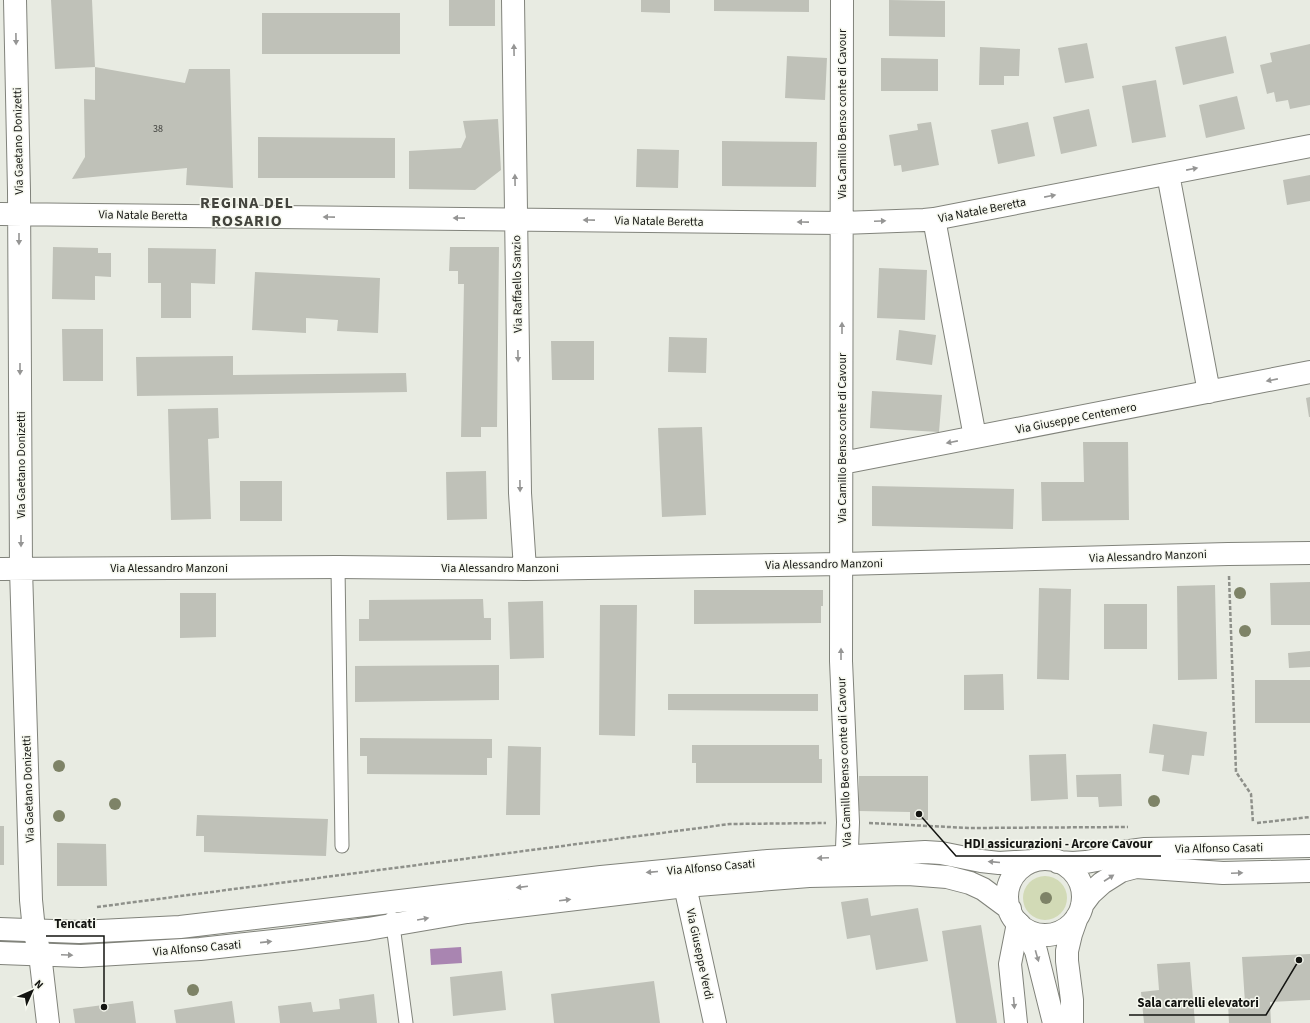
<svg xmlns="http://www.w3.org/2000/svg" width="1310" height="1023" font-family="'Source Sans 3',sans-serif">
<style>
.green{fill:#d2dab6}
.water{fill:#a985b1}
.building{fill:#bfc1b8}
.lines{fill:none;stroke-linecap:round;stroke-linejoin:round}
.lane-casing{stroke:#81837b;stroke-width:15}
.street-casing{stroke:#81837b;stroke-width:24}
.secondary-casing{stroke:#81837b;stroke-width:24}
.path{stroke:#8e908a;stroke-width:2.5;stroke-dasharray:4 2;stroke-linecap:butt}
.lane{stroke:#fff;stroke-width:13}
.street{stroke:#fff;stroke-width:22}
.secondary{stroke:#fff;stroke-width:22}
.tree{fill:#7e8367}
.oneway{fill:#959594}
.labels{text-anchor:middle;stroke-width:3;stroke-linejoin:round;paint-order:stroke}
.number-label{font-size:10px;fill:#3e3f3b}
.street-label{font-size:12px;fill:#131411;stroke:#f6f8ef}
.district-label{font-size:16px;font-weight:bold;letter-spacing:1px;fill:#43443d;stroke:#f6f8ef}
.leader{fill:none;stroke:#131411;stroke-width:1.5}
.callout-dot{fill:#131411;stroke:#f6f8ef;stroke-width:1.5}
.callout-label{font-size:13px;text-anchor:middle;font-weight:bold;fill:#131411;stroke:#f6f8ef;stroke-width:3;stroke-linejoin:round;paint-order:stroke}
</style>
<rect width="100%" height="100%" fill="#e8ebe2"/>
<path class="green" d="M1023 898a22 22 0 1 1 44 0a22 22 0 1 1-44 0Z"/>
<path class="water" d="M461 947 462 963 431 965 430 949Z"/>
<path class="building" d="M51 0H92L95 67 55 69Z
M449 0H495V26H449Z
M641 0H670V13L641 12Z
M714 0H809V12L714 11Z
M889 0 945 1V37L889 36Z
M262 13H400V54H262Z
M1226 36 1234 73 1183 85 1175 47Z
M1087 43 1094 78 1065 83 1058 48Z
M1310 44V105L1290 109 1288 100 1276 102 1274 92 1267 94 1260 65 1272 62 1270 53Z
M980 47 1020 49 1019 76H1004V85H979Z
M787 56 827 58 825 100 785 98Z
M881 58 938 59V91H881Z
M95 67 185 83 189 69H230L233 188 186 185 187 168 72 179 85 157 84 99 95 100Z
M1156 80 1166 137 1132 143 1122 86Z
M1237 96 1245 129 1206 138 1199 105Z
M1089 109 1097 146 1061 154 1053 117Z
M498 119 501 170 475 190 409 189V151L461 148 466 137 463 121Z
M931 122 939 165 902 172 901 165 894 166 889 135 918 130 917 124Z
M1028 122 1035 156 998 164 991 130Z
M258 137 395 138V178H258Z
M722 141 817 142 816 187 722 186Z
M637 149 679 150 678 188 636 187Z
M1310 175V201L1287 205 1283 180Z
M53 247 98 248V253H111V277L95 276V300L52 299Z
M450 247H499L497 427H481V437H461L464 284H458V271H449Z
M148 248 216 249 215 284 191 283V318H161V283H148Z
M879 268 927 270 925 320 877 318Z
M255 272 380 278 378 333 337 331 338 320 306 318V333L252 330Z
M62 329H103V381H63Z
M899 330 936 335 932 365 896 360Z
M669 337 707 338 706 373 668 372Z
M551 341H594V380H552Z
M233 356V375L406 373 407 392 137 396 136 357Z
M872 391 942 395 939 432 870 428Z
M1310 397V417H1309L1306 398Z
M218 408 219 438 208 439 211 519 171 520 168 409Z
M702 427 706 515 662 517 658 428Z
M1083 442H1128L1129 520 1042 521 1041 482H1084Z
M486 471 487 519 447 520 446 472Z
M240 481H282V521H240Z
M872 486 1014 489 1013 529 872 526Z
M1310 582V625H1271L1270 583Z
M1215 585 1217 679 1178 680 1177 586Z
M1039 588 1071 589 1069 680 1037 679Z
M694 590H823V606H821V623L694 624Z
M180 593H216V637L180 638Z
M483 599 484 618H491V640L359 641V619H369V600Z
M543 601 544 658 510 659 508 602Z
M1104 604H1147V649H1104Z
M600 605H637L635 736 599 735Z
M1310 651V667L1289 668 1288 653Z
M499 665V700L355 702V666Z
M1003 674 1004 710H964V675Z
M1255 680H1310V723H1255Z
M668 694H818V711L668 710Z
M1153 724 1207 732 1204 756 1192 755 1189 775 1162 771 1164 755 1149 753Z
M360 738 492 739V758H487V775L367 774V756H360Z
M692 745H819V759H822V783H696V763H692Z
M508 746 541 747 540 815H506Z
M1066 754 1068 799 1031 801 1029 755Z
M1121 774 1122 806 1099 807 1098 797H1077L1076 775Z
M859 776H928V820H910V812L859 811Z
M197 815 328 819 326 856 204 852V836H196Z
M0 826H4V865H0Z
M57 843 106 844 107 886H57Z
M868 898 871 916 918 908 928 961 876 970 870 935 847 939 841 902Z
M981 925 997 1023H956L942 931Z
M1310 954V1000L1270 1002 1271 1023H1229L1228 1004 1245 1003 1242 957Z
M1190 962 1195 1023H1144L1141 992 1159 990 1157 964Z
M502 971 506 1010 453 1016 450 977Z
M654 981 660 1023H554L551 994Z
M374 994 377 1023H280L278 1006 311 1002 313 1012 340 1009 339 999Z
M133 1001 136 1023H75L73 1009Z
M232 1001 235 1023H176L174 1010Z"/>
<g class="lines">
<g class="lane-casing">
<path id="lane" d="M338 567 342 846
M392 918 406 1023"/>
</g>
<g class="street-casing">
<path id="street" d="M15 0 19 191 21 569 31 900 34 930 40 954 48 1023
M513 0 520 493 525 569
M842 0 841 661 848 822 846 875
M1168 174 1209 392
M0 214 842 223 924 220 934 219 1310 146
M934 219 975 437
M842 463 1310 372
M0 569 338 567 525 569 842 564 1228 554 1310 553
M685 886 715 1023
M1016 1023 1010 964 1018 923"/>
</g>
<g class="secondary-casing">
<path id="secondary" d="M1007 897a38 38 0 1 1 76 0a38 38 0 1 1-76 0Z
M1058 862 1073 863 1086 862 1097 860 1115 853 1145 849 1310 846
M1082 905 1091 893 1102 883 1121 871 1136 867 1223 873 1310 871
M1020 925 1027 933 1036 951 1054 1023
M0 929 79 932 180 927 601 877 768 861 925 852 941 853 981 861 999 863 1033 861
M0 953 81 956 200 949 292 939 368 929 467 912 685 886 809 876 908 874 947 877 970 883 983 889 1010 909
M1072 1023V1000L1067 961V951L1071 934 1077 917"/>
</g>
<path class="path" d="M1229 576 1236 772 1251 794 1253 823
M869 823 969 828 1128 827
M1257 823 1310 817
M97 907 730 824 826 823"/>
<use href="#lane" class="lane"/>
<use href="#street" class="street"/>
<use href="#secondary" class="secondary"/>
</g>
<g class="tree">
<circle cx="1240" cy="593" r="6"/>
<circle cx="1245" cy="631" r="6"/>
<circle cx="59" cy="766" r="6"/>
<circle cx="1154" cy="801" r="6"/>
<circle cx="115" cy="804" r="6"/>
<circle cx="59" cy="816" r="6"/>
<circle cx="1046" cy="898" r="6"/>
<circle cx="193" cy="990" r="6"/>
</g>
<defs><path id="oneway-solid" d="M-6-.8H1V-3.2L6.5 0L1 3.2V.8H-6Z"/></defs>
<g class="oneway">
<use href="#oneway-solid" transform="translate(16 39) rotate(89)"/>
<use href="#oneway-solid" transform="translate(514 50) rotate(-91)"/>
<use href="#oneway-solid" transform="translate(1192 169) rotate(-11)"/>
<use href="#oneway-solid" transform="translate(515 180) rotate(-91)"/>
<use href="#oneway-solid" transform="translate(1050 196) rotate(-11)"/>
<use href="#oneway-solid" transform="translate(329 217) rotate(-179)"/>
<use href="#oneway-solid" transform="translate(459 218) rotate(-179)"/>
<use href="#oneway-solid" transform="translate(589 220) rotate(-179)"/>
<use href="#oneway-solid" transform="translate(880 221) rotate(-2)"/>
<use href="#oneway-solid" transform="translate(803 222) rotate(-179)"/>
<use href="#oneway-solid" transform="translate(19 239) rotate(90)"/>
<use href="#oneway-solid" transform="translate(842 328) rotate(-90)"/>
<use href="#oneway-solid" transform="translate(518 356) rotate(89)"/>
<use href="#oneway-solid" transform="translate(20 369) rotate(90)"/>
<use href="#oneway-solid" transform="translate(1272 380) rotate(169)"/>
<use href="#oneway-solid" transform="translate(952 442) rotate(169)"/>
<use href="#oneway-solid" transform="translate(520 486) rotate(89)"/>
<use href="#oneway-solid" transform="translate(21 541) rotate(90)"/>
<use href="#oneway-solid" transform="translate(841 654) rotate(-90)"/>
<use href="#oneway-solid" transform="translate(823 858) rotate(177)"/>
<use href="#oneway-solid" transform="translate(994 862) rotate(-175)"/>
<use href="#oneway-solid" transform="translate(652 872) rotate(175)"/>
<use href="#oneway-solid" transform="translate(1237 873) rotate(-2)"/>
<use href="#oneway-solid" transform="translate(1109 878) rotate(-33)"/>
<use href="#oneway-solid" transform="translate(522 887) rotate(173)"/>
<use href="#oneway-solid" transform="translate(565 900) rotate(-7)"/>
<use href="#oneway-solid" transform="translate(423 919) rotate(-10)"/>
<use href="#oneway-solid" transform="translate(266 942) rotate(-6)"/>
<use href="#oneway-solid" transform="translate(67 955) rotate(2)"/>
<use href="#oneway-solid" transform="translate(1037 956) rotate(74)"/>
<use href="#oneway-solid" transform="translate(1014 1003) rotate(85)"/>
</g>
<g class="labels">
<g class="number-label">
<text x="158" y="132">38</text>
</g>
<g class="street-label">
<text transform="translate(842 114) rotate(-90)" y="4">Via Camillo Benso conte di Cavour</text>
<text transform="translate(18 141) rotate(-91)" y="4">Via Gaetano Donizetti</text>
<text transform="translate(982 210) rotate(-11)" y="4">Via Natale Beretta</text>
<text transform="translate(143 215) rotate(1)" y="4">Via Natale Beretta</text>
<text transform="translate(659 221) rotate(1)" y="4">Via Natale Beretta</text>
<text transform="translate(517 284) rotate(-91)" y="4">Via Raffaello Sanzio</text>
<text transform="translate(1076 418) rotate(-11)" y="4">Via Giuseppe Centemero</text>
<text transform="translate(842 438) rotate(-90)" y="4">Via Camillo Benso conte di Cavour</text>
<text transform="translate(21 465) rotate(-90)" y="4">Via Gaetano Donizetti</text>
<text transform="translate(1148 556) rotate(-2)" y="4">Via Alessandro Manzoni</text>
<text transform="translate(824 564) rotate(-1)" y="4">Via Alessandro Manzoni</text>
<text x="169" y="572">Via Alessandro Manzoni</text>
<text x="500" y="572">Via Alessandro Manzoni</text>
<text transform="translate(844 762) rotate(-92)" y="4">Via Camillo Benso conte di Cavour</text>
<text transform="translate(28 789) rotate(-92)" y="4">Via Gaetano Donizetti</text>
<text transform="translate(1219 848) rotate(-1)" y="4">Via Alfonso Casati</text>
<text transform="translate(711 867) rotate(-5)" y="4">Via Alfonso Casati</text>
<text transform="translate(197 948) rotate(-5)" y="4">Via Alfonso Casati</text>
<text transform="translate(700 954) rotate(78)" y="4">Via Giuseppe Verdi</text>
</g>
<g class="district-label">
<text x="247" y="208">REGINA DEL<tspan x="247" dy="18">ROSARIO</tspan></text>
</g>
</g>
<path class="leader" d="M919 814L956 856H1161M104 1007L104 936H46M1299 960L1266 1015H1129"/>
<g class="callout-dot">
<circle cx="919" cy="814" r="4"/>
<circle cx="104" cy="1007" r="4"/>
<circle cx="1299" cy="960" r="4"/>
</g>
<g class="callout-label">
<text x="1058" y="848">HDI assicurazioni - Arcore Cavour</text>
<text x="75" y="928">Tencati</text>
<text x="1198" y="1007">Sala carrelli elevatori</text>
</g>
<g transform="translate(32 991) rotate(45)" stroke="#f6f8ef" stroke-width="3" paint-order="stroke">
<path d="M0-3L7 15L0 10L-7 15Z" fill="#131411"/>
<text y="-6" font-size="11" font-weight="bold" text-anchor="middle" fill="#131411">N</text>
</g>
</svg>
